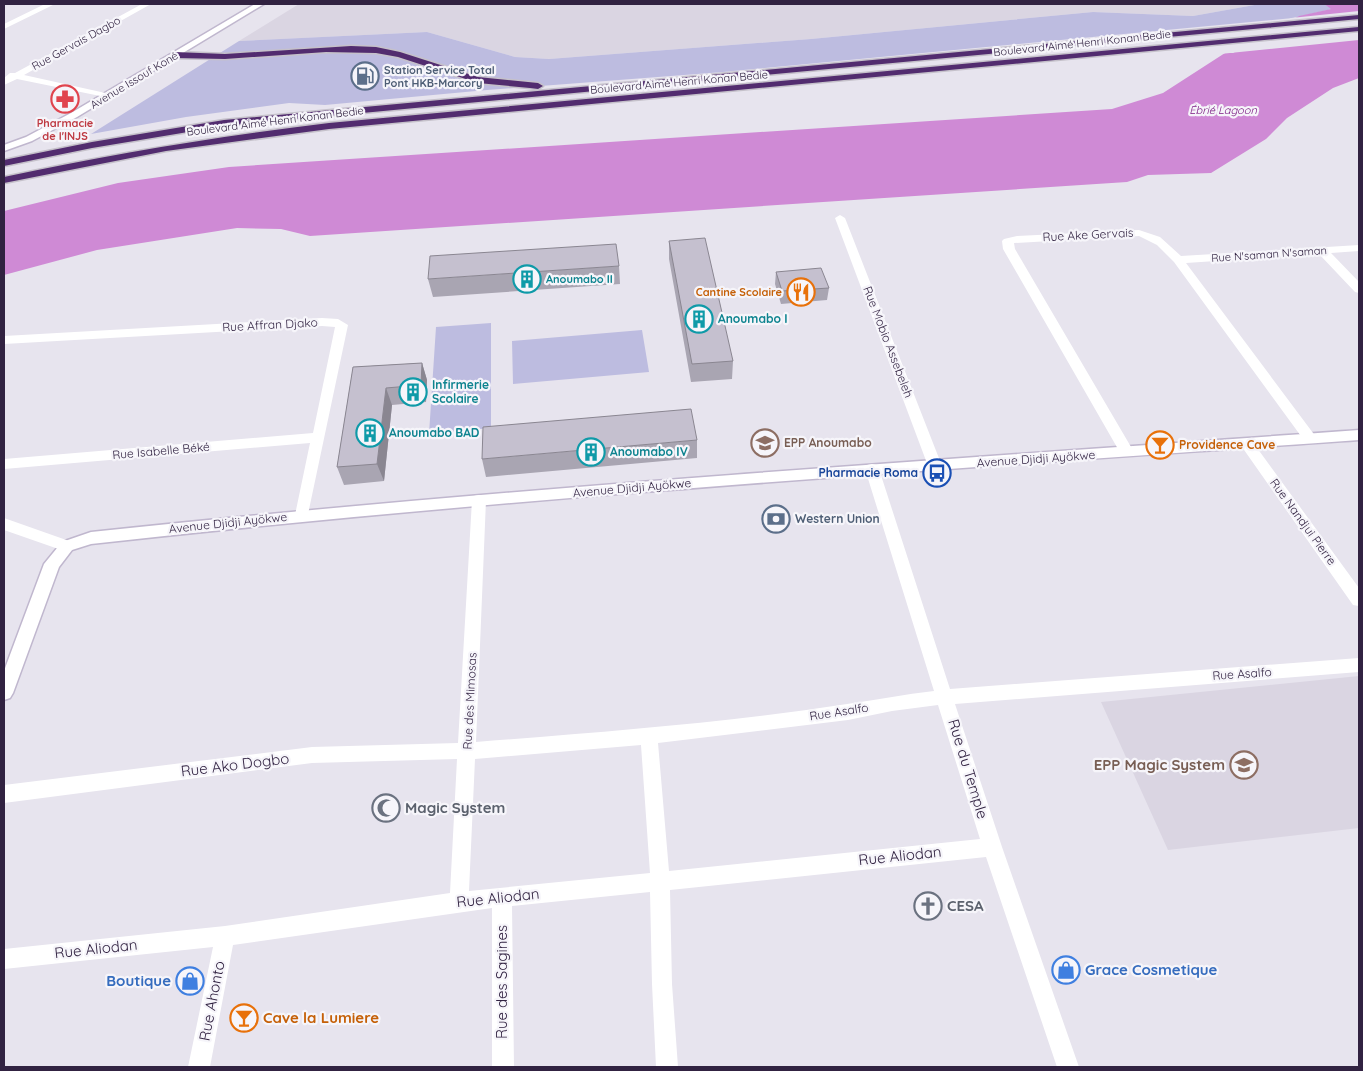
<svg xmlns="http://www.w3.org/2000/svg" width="1363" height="1071" font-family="Quicksand,sans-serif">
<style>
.built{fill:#dad5e2}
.green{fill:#bdbce0}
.water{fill:#cf8ad5}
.pier{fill:#e7e4ee}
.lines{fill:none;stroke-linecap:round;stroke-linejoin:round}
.secondary-casing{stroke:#c0b7ce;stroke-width:3}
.highway-casing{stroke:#c5c1ca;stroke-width:3}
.street{fill:#fff;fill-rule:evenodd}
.secondary{fill:#fff;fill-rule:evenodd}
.highway{fill:#522c6f;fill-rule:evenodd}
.wall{fill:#a9a5b2}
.shaded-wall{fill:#8a8691}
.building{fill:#c5c0cf;stroke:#8a8691}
.labels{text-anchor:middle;stroke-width:4.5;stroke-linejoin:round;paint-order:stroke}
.far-street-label{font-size:11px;fill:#312241;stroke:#f6f5fa}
.far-service-label{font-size:11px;font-weight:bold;fill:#4e5e75;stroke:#f6f5fa;text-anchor:start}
.far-water-label{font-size:11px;font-style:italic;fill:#7a1881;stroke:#f6f5fa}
.far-health-label{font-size:11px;font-weight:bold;fill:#be3a42;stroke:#f6f5fa}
.far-culture-label{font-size:11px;font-weight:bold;fill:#0d838f;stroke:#f6f5fa;text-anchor:start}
.far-food-label{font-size:11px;font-weight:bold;fill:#c56008;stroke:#f6f5fa;text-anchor:end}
.street-label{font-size:12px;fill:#312241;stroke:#f6f5fa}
.culture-label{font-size:12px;font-weight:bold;fill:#0d838f;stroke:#f6f5fa;text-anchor:start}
.education-label{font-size:12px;font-weight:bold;fill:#785e54;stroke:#f6f5fa;text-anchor:start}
.food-label{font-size:12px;font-weight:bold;fill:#c56008;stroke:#f6f5fa;text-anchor:start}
.transit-label{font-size:12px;font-weight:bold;fill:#164399;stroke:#f6f5fa;text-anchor:end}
.service-label{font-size:12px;font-weight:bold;fill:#4e5e75;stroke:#f6f5fa;text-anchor:start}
.near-street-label{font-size:15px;fill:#312241;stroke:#f6f5fa}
.near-education-label{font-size:15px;font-weight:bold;fill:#785e54;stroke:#f6f5fa;text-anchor:end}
.near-worship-label{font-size:15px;font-weight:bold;fill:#5b616d;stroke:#f6f5fa;text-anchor:start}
.near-shop-label{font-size:15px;font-weight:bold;fill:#366cbe;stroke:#f6f5fa;text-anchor:start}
.near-food-label{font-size:15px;font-weight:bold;fill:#c56008;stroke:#f6f5fa;text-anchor:start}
</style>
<rect width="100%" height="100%" fill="#e7e4ee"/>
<path class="built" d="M299 4H1260L1193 16 1093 12 811 39 549 59 515 57 427 32 239 41Z
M1359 676V828L1168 850 1101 702Z"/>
<path class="green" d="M1260 4H1324L1332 9 1293 18 723 72 487 90 325 105 289 103 186 117 91 134 239 41 427 32 515 57 549 59 811 39 1093 12 1193 16Z
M491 323V428L429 434 436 327Z
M642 330 649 372 513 384 512 341Z"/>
<path class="water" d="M1324 4H1359V78L1333 88 1287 118 1266 139 1211 173 1148 175 1127 182 310 236 281 229 237 228 97 250 4 275V211L118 183 229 167 1112 109 1163 93 1225 53H1233L1299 16 1331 9Z"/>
<path class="pier" d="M1359 11V40L1220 54 1232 50 1291 18Z"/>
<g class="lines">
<g class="secondary-casing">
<path id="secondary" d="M255 4H264L77 117 32 141 4 151V145L26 137 71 113Z
M1359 430V440C936 470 513 497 91 544L72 550 59 567 13 693 10 698 4 700V671L44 564 62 542 91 532C513 487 936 460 1359 430Z"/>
</g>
<g class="highway-casing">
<path id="highway" d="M1359 15V19L224 126 92 148 4 166V160L92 142 224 120Z
M1359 27V31L329 129 166 151 4 183V177C111 154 220 136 329 123Z
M351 46 376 47 400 52 478 77 538 83 543 86 538 89 530 88 478 83 398 57 376 53 326 52 225 59 175 58 171 55 175 52 225 54Z"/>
</g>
<path class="street" d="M45 4H55L4 29V24Z
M142 4H151L24 75 110 94V98L17 79 4 85V78L10 73H15Z
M840 215 845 218 942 466 940 470 935 471 930 470 928 466 835 218Z
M1139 230 1160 237 1181 256 1359 245V251L1331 253 1359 282V293L1355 292 1319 254 1186 263 1316 437 1318 440 1316 443H1306L1174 262 1157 245 1139 236 1014 243 1015 249 1134 452 1132 456H1122L1003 249 1002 241 1004 239 1017 236Z
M322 318 338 319 348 325 307 519 302 521 297 519 295 515 310 443 4 469V459L313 433 335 327 322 326 4 344V336Z
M1247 439 1252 441 1359 588V606L1353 605 1242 447 1240 444 1242 441Z
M872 464 877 465 879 469 950 689 1359 658V672L955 704 1002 847 1079 1067H1057L986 857 670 890 672 984 678 1067H656L652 984 650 892 512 906 514 1067H492V908L233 945 210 1067H188L213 947 4 969V949L225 926 450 893 457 759 312 763 4 803V785L312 747 458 743 472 500 474 496 479 495 484 496 486 500 476 742C600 732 724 723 847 704 876 700 905 694 934 691L865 469 867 465ZM938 705 980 839 669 871 658 743 848 720 892 711ZM641 745 650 873 469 891 475 759Z
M4 518 72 542 75 546 72 550 67 552 4 530Z"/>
<use href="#secondary" class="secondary"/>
<use href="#highway" class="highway"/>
</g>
<path class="wall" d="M669 241 733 361 732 379 691 382 669 259Z
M619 266 620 284 433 297 428 279Z
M776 272 829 288 827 300 781 304 775 284Z
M422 363 427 380 426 402 392 405 384 481 344 485 337 467 353 367Z
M697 440V458L486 477 482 459Z"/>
<path class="shaded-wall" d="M422 363 427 380 426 402 421 385Z
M386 388 392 405 384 481 377 464Z"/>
<path class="building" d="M705 238 733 361 692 364 669 241Z
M616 244 619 266 428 279 430 256Z
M821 268 829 288 782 291 776 272Z
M422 363 421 385 386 388 377 464 337 467 353 367Z
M691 409 697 440 482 459 483 427Z"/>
<defs>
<g id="fuel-ring" transform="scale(1.4375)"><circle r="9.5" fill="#f6f5fa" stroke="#5c6f8a" stroke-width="1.5"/><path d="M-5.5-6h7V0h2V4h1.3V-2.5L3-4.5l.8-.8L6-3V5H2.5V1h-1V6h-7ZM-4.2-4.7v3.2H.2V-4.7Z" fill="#5c6f8a"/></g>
<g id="pharmacy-ring" transform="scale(1.4375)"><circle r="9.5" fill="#f6f5fa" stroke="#e0444e" stroke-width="1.5"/><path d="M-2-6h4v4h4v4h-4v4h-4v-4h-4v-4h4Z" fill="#e0444e"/></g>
<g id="building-ring" transform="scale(1.4375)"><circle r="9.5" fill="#f6f5fa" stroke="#0f9aa8" stroke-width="1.5"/><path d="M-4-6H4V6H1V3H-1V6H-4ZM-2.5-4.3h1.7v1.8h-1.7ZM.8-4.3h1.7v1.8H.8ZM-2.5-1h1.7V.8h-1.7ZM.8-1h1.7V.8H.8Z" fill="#0f9aa8"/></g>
<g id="restaurant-ring" transform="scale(1.4375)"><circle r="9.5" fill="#f6f5fa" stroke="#e8710a" stroke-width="1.5"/><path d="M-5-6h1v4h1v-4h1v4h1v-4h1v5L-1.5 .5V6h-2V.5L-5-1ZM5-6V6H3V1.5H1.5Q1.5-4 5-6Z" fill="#e8710a"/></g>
<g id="school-ring" transform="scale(1.4375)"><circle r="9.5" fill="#f6f5fa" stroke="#8d6e63" stroke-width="1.5"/><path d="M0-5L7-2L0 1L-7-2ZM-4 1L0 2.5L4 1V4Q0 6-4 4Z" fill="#8d6e63"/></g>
<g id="bar-ring" transform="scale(1.4375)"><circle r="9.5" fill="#f6f5fa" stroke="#e8710a" stroke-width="1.5"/><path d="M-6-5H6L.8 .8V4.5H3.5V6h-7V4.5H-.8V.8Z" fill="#e8710a"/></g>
<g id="bus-ring" transform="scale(1.4375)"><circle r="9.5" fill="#f6f5fa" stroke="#1a4fb4" stroke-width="1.5"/><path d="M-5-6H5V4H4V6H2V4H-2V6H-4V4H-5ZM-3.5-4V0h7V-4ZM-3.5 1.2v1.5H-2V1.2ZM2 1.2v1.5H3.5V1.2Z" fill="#1a4fb4"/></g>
<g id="bank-ring" transform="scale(1.4375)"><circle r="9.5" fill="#f6f5fa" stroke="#5c6f8a" stroke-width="1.5"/><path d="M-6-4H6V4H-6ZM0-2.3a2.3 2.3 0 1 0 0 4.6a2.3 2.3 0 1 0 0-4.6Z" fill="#5c6f8a"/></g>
<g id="mosque-ring" transform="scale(1.4375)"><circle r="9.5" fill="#f6f5fa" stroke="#6b7280" stroke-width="1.5"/><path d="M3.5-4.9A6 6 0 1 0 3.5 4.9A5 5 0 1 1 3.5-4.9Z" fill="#6b7280"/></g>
<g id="church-ring" transform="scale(1.4375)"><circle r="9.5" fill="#f6f5fa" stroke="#6b7280" stroke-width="1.5"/><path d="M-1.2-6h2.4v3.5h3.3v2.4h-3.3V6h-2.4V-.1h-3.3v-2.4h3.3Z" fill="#6b7280"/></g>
<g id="shop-ring" transform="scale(1.4375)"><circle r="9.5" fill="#f6f5fa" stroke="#3f7fe0" stroke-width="1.5"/><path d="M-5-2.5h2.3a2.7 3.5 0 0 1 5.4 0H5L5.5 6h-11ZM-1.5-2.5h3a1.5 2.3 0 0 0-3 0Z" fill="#3f7fe0"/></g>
</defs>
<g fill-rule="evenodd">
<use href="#fuel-ring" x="365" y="76"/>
<use href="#pharmacy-ring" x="65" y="99"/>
<use href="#building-ring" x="527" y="279"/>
<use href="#restaurant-ring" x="801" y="292"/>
<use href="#building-ring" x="699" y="319"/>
<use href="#building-ring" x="413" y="392"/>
<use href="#building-ring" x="370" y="433"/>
<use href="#school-ring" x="765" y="443"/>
<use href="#bar-ring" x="1160" y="445"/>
<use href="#building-ring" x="591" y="452"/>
<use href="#bus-ring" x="937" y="473"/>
<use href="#bank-ring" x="776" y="519"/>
<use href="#school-ring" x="1244" y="765"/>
<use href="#mosque-ring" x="386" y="808"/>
<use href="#church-ring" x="928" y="906"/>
<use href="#shop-ring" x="1066" y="970"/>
<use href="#shop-ring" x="190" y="981"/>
<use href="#bar-ring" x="244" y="1018"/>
</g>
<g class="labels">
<g class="far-street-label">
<text transform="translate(76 43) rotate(-29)" y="4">Rue Gervais Dagbo</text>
<text transform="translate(1082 43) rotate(-6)" y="4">Boulevard Aimé Henri Konan Bedie</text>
<text transform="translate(134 80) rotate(-31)" y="4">Avenue Issouf Koné</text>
<text transform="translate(679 82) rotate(-5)" y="4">Boulevard Aimé Henri Konan Bedie</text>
<text transform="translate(275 121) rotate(-7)" y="4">Boulevard Aimé Henri Konan Bedie</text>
<text transform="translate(1269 254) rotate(-4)" y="4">Rue N'saman N'saman</text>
</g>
<g class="far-service-label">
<text x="384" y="74">Station Service Total<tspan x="384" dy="13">Pont HKB-Marcory</tspan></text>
</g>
<g class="far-water-label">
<text x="1223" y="114">Ébrié Lagoon</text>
</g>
<g class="far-health-label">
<text x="65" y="127">Pharmacie<tspan x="65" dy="13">de l'INJS</tspan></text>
</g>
<g class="far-culture-label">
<text x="546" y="283">Anoumabo II</text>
</g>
<g class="far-food-label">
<text x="782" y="296">Cantine Scolaire</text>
</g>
<g class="street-label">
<text transform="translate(1088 235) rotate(-3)" y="4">Rue Ake Gervais</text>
<text transform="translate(270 325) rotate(-3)" y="4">Rue Affran Djako</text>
<text transform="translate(888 342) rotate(69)" y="4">Rue Mobio Assebeleh</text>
<text transform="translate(161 451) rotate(-5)" y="4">Rue Isabelle Béké</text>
<text transform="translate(1036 459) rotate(-4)" y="4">Avenue Djidji Ayökwe</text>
<text transform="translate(632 488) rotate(-5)" y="4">Avenue Djidji Ayökwe</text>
<text transform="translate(1303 522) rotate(54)" y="4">Rue Nandjui Pierre</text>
<text transform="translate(228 523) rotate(-6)" y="4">Avenue Djidji Ayökwe</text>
<text transform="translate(1242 674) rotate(-4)" y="4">Rue Asalfo</text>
<text transform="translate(470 701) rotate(-87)" y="4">Rue des Mimosas</text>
<text transform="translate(839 712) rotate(-9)" y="4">Rue Asalfo</text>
</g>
<g class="culture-label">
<text x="718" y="323">Anoumabo I</text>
<text x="432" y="389">Infirmerie<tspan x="432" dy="14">Scolaire</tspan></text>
<text x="389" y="437">Anoumabo BAD</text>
<text x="610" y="456">Anoumabo IV</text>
</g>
<g class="education-label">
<text x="784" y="447">EPP Anoumabo</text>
</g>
<g class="food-label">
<text x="1179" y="449">Providence Cave</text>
</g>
<g class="transit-label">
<text x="918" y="477">Pharmacie Roma</text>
</g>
<g class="service-label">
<text x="795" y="523">Western Union</text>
</g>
<g class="near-street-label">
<text transform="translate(235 765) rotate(-7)" y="5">Rue Ako Dogbo</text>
<text transform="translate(968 769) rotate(73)" y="5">Rue du Temple</text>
<text transform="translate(900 856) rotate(-6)" y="5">Rue Aliodan</text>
<text transform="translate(498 898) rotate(-6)" y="5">Rue Aliodan</text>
<text transform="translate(96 949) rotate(-6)" y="5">Rue Aliodan</text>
<text transform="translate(502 982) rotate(-90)" y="5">Rue des Sagines</text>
<text transform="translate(212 1001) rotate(-79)" y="5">Rue Ahonto</text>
</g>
<g class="near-education-label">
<text x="1225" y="770">EPP Magic System</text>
</g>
<g class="near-worship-label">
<text x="405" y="813">Magic System</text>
<text x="947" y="911">CESA</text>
</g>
<g class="near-shop-label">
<text x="1085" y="975">Grace Cosmetique</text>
<text x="171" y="986" text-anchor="end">Boutique</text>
</g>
<g class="near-food-label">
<text x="263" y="1023">Cave la Lumiere</text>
</g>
</g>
<rect width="1363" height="1071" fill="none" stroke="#312241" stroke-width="10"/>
</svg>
